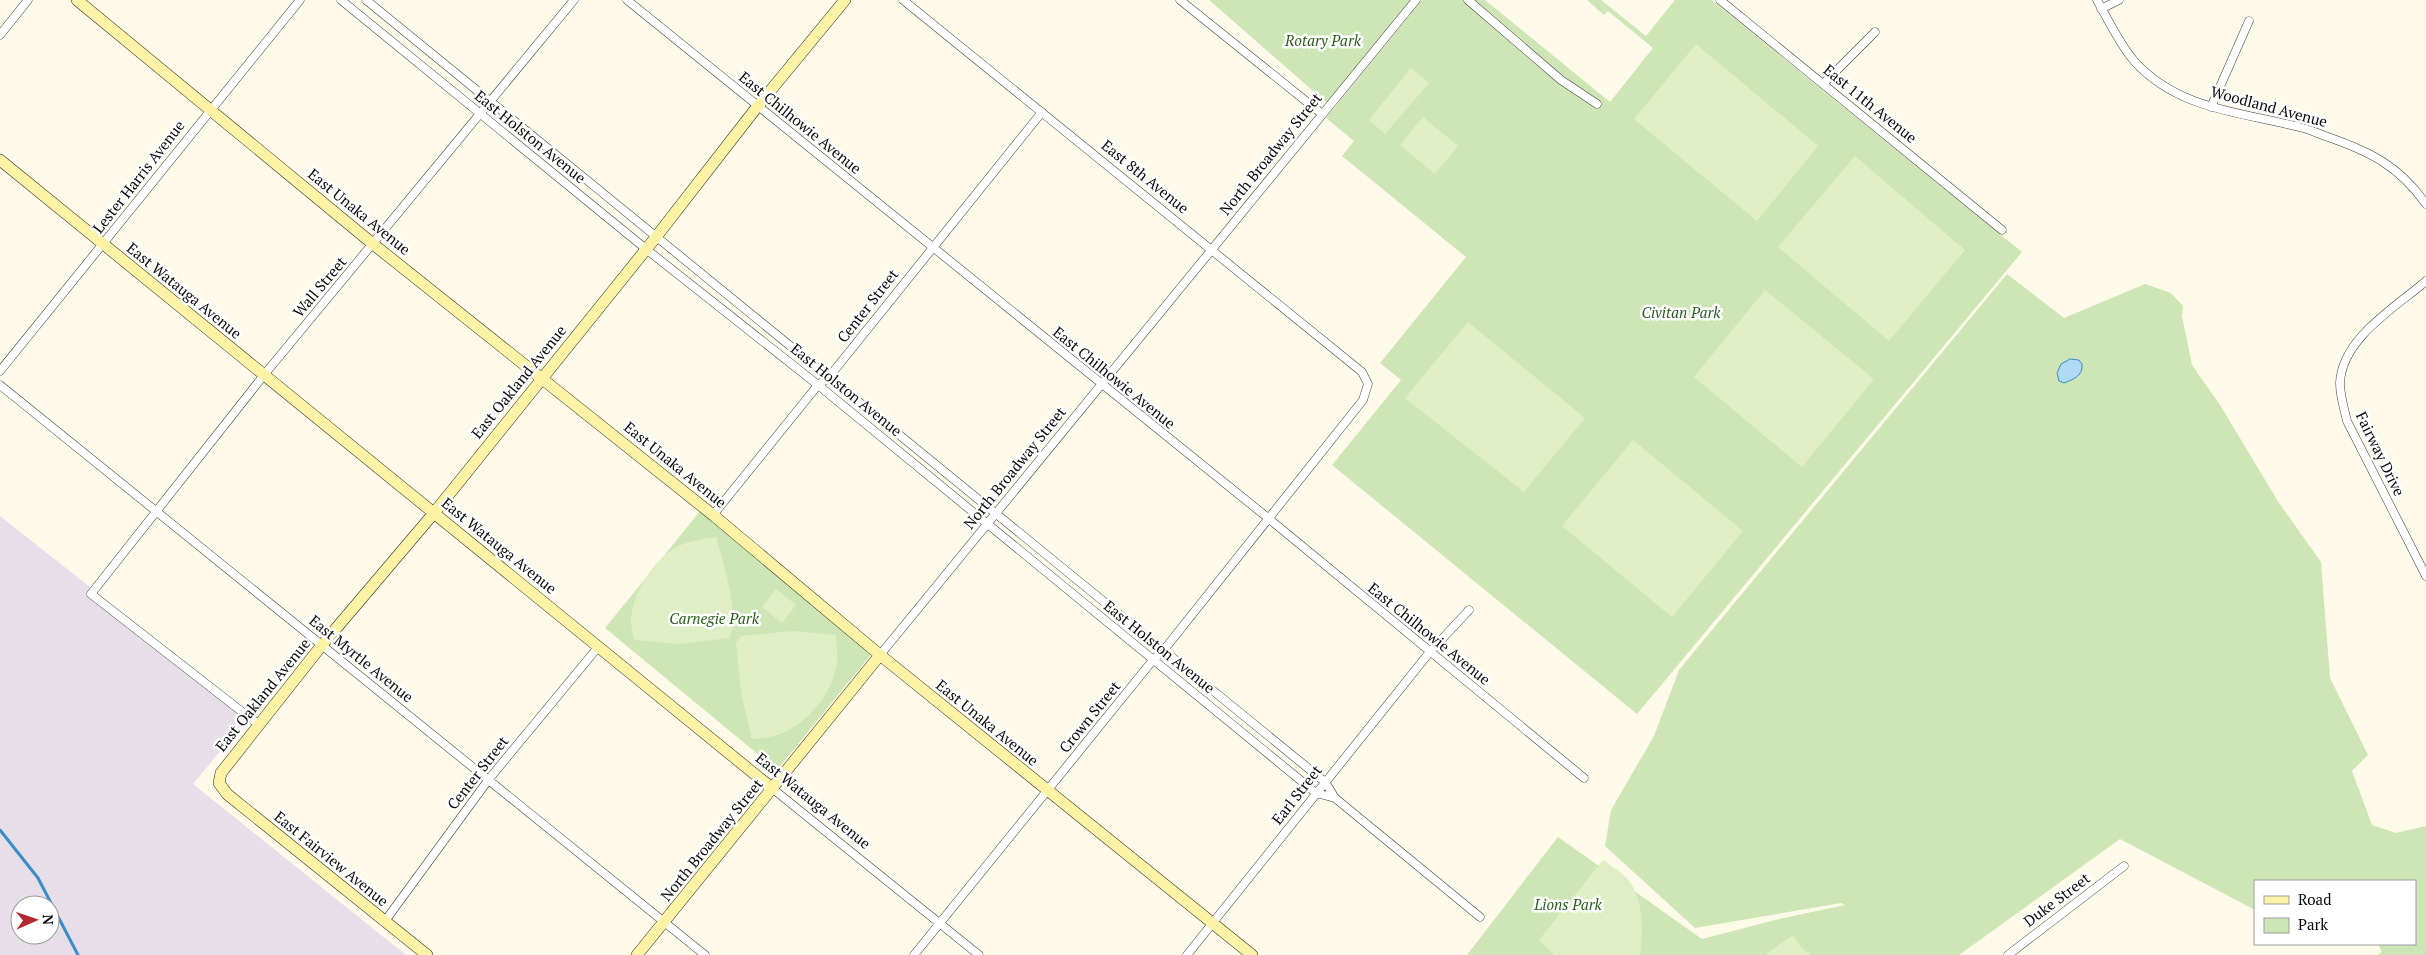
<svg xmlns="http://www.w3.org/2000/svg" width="2426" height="955" font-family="'PT Serif',serif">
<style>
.industrial{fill:#e8dee9;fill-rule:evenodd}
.green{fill:#cee6b5}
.pitch{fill:#e0eec6}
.water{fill:#b0d9f3;stroke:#3a8ec7}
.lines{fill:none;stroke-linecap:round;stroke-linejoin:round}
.stream{stroke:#3a8ec7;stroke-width:3}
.street-casing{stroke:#3d3d3d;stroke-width:9}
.secondary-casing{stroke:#2c2c2c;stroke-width:12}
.street{stroke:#fff;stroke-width:8}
.secondary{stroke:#fcf3a6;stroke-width:11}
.labels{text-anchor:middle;stroke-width:5;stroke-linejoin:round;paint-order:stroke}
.park-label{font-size:15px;font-style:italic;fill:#2b5e1e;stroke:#fff}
.street-label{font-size:15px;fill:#0a0a0a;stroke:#fff}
</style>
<rect width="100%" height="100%" fill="#fefae9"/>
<path class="industrial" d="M0 516 251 714 193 784 406 955H0ZM20 905H50V935H20Z"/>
<path class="green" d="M1209 0H1410L1327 103Z
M1422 0H1485L1610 102 1653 48 1608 11 1604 15 1587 0H1601L1646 36 1675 0H1712L2022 252 1637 714 1332 465 1401 380 1380 363 1466 257 1342 156 1354 141 1326 118Z
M2007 274 2064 318 2145 284 2171 293 2183 306 2182 316 2192 365 2220 405 2279 503 2321 562 2330 678 2368 755 2352 771 2372 825 2396 833 2426 826V955H2377L2382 952 2378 944H2415V881H2255V910L2120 839 1959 955H1467L1558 837 1702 939 1775 920 1845 905 1841 903 1695 928 1605 846 1611 810 1654 736 1679 670Z
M701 510 873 652 777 770 605 628Z"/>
<path class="pitch" d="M1696 44 1818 146 1757 221 1634 119Z
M1411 68 1429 83 1385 134 1369 120Z
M1423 117 1458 146 1435 174 1400 145Z
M1855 156 1965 250 1889 341 1778 247Z
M1765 290 1874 379 1802 467 1694 377Z
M1468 322 1585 418 1524 492 1405 398Z
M1633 440 1743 531 1672 617 1562 526Z
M716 537C723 561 741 617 729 638L680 644 634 640C633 633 631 627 631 620 632 595 652 561 675 548 687 541 702 539 716 537Z
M776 589 796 605 782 623 762 607Z
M792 631 836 635C836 643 838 653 837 662 833 692 810 721 783 733 774 737 762 738 752 739L741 692 736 643 741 636Z
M1603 860C1611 866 1625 874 1630 882 1644 903 1643 931 1640 955H1555L1539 940Z
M1793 935 1801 947 1810 955H1765Z"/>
<path class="water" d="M2070 359 2079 360 2082 364C2083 376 2074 379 2064 383L2059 381 2057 373 2061 364Z"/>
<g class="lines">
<path class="stream" d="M0 830 38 878 78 955"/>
<g class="street-casing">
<path id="street" d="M341 0 646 249 818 385 1316 793 1335 798
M366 0 1325 782 1335 798 1480 917
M627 0 1268 518 1584 778
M903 0 1362 372 1368 384 1363 400 1163 651 1153 660 914 955
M1180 0 1322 114
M1468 0 1561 80 1597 104
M1720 0 2002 230
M2097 0C2107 18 2121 47 2135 62 2180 111 2244 112 2303 128 2311 130 2319 134 2328 137 2371 152 2399 166 2426 204
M2101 9 2119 0
M0 35 28 0
M1823 84 1875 32
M2211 107 2249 21
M2426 281C2396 307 2342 338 2340 383 2340 396 2344 408 2347 421L2426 576
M0 371 300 0
M0 385 705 955
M713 515 818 385 829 377 1042 112
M880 655 1416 0
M259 725 91 594 264 375 574 0
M773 789 979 955
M385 921 489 779 599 646
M1187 955 1429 653 1469 610
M2008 955 2124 866"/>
</g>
<g class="secondary-casing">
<path id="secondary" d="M77 0 373 244 713 515 880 655 1252 955
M0 160 773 789
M427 955 227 794 219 783 221 773 322 645 434 513 656 237 757 107 845 0
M637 955 880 655"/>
</g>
<use href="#street" class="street"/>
<use href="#secondary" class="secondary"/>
</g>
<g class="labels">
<g class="park-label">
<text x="1323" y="46">Rotary Park</text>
<text x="1681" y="318">Civitan Park</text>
<text x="714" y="624">Carnegie Park</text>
<text x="1568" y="910">Lions Park</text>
</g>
<g class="street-label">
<text transform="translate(1870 104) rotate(39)" y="5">East 11th Avenue</text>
<text transform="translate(2269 107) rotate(15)" y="5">Woodland Avenue</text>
<text transform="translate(800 123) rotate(39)" y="5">East Chilhowie Avenue</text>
<text transform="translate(530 137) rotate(39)" y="5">East Holston Avenue</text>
<text transform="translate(1271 154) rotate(-51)" y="5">North Broadway Street</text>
<text transform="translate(139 177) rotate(-52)" y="5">Lester Harris Avenue</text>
<text transform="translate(1145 177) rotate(39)" y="5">East 8th Avenue</text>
<text transform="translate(359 212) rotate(39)" y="5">East Unaka Avenue</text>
<text transform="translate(320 287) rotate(-50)" y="5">Wall Street</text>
<text transform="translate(184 291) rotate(39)" y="5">East Watauga Avenue</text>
<text transform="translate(868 306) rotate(-52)" y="5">Center Street</text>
<text transform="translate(1114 378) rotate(39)" y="5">East Chilhowie Avenue</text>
<text transform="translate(519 382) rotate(-51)" y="5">East Oakland Avenue</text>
<text transform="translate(846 390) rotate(39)" y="5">East Holston Avenue</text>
<text transform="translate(2380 454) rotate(64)" y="5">Fairway Drive</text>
<text transform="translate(675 465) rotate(39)" y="5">East Unaka Avenue</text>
<text transform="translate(1015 468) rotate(-51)" y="5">North Broadway Street</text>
<text transform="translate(499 546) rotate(39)" y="5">East Watauga Avenue</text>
<text transform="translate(1429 634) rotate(39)" y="5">East Chilhowie Avenue</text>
<text transform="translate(1159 647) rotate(39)" y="5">East Holston Avenue</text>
<text transform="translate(361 659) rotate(39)" y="5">East Myrtle Avenue</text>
<text transform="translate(263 695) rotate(-51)" y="5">East Oakland Avenue</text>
<text transform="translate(1090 717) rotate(-51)" y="5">Crown Street</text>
<text transform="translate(987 723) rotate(39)" y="5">East Unaka Avenue</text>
<text transform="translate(478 773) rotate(-52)" y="5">Center Street</text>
<text transform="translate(1297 795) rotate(-52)" y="5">Earl Street</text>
<text transform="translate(813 801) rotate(39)" y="5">East Watauga Avenue</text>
<text transform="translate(712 840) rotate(-51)" y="5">North Broadway Street</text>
<text transform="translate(331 859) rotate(39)" y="5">East Fairview Avenue</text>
<text transform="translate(2057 900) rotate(-37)" y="5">Duke Street</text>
</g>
</g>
<rect x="2254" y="880" width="162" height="65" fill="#ffffff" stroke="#9d9d9d"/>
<rect x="2264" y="896" width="25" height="8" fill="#fcf3a6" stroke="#9d9d9d"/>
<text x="2298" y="905" font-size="15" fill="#0a0a0a">Road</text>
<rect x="2264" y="918" width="25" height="15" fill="#cee6b5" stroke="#9d9d9d"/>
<text x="2298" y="930" font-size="15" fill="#0a0a0a">Park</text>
<g transform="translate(35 920) rotate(88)"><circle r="24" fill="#ffffff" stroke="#9d9d9d"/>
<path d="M0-4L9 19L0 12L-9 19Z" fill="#b4292f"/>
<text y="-8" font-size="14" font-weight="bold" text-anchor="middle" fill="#0a0a0a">N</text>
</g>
</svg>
